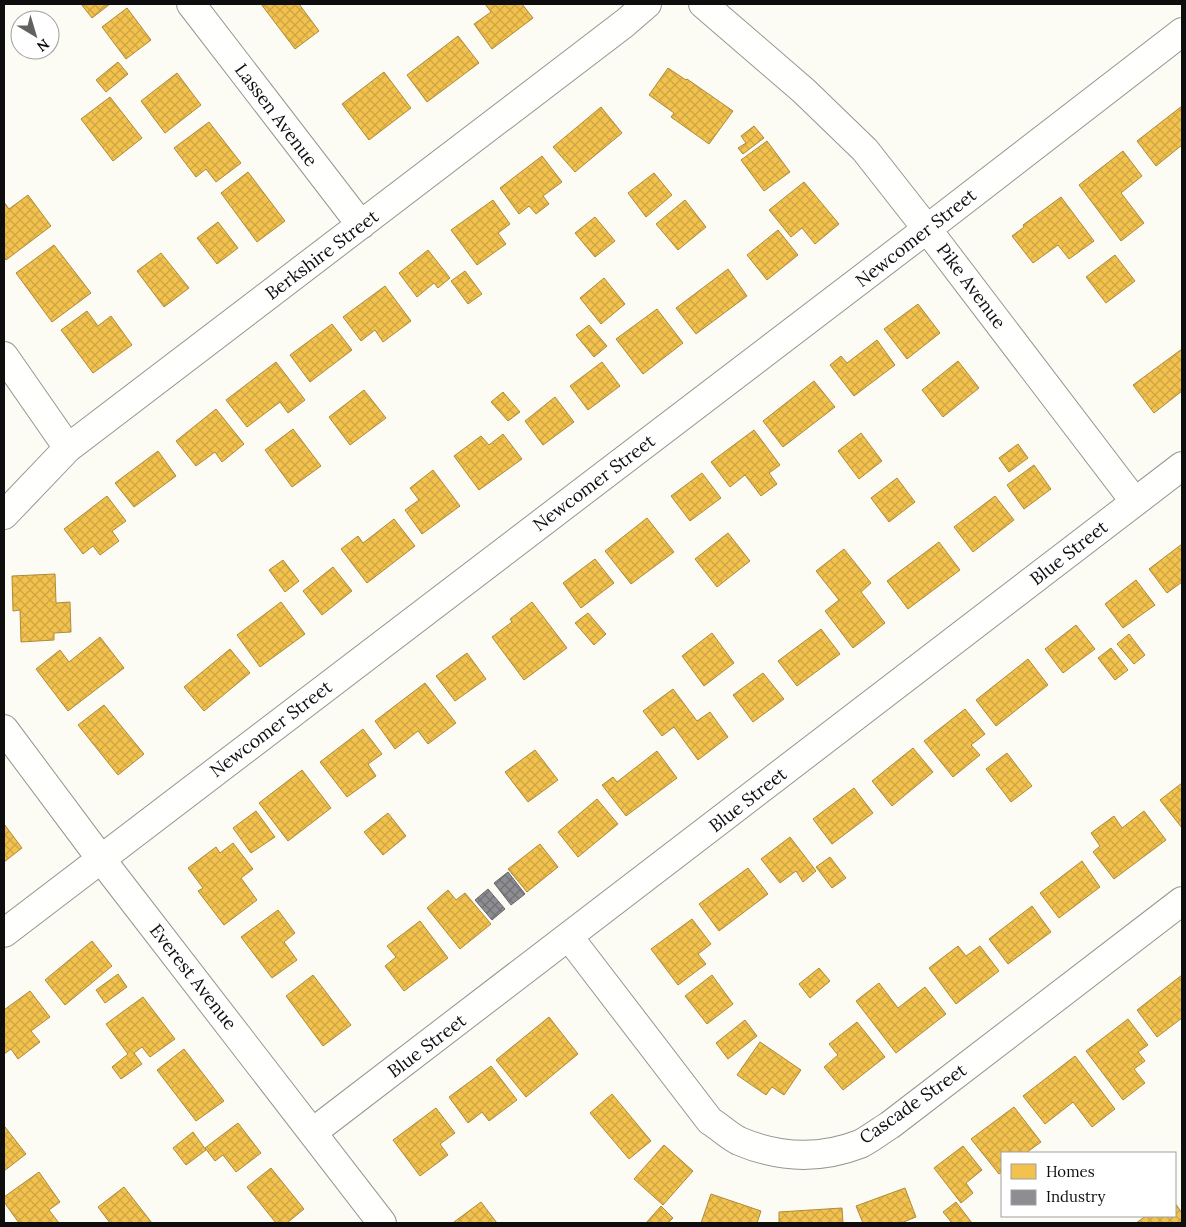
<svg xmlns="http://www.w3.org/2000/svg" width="1186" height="1227" font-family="Lora,serif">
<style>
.homes{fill:url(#homes-cross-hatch);stroke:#ae8b3b}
.industry{fill:url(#industry-cross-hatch);stroke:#67676a}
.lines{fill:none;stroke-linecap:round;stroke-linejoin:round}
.minor-casing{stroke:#959592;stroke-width:30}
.minor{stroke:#fffffd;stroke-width:28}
.labels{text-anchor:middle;stroke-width:5;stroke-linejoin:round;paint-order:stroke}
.street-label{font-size:18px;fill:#0e0e0e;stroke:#fff}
</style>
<defs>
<pattern id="homes-cross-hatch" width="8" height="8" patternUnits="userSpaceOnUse" patternTransform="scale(1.25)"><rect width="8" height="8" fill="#f2c14e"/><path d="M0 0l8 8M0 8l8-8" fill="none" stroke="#cea543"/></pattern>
<pattern id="industry-cross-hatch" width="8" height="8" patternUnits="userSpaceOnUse" patternTransform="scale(1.25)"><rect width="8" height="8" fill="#8d8d92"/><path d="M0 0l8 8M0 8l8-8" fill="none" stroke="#727276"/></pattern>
</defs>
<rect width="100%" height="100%" fill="#fcfcf4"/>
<path class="homes" d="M81 4H110L92 18Z
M261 4H299L319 31 295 49Z
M485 4H522L533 18 492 49 474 24 491 12Z
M127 8 151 40 126 59 102 27Z
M458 36 479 63 427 102 407 75Z
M118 62 128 74 106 92 96 80Z
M668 68 686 80 687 79 733 111 709 144 671 117 674 113 649 95Z
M384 72 411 108 369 140 342 104Z
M177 73 201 105 165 133 141 101Z
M110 97 142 138 113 161 81 119Z
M1182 106V145L1156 166 1137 141Z
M601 107 622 133 575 172 553 147Z
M209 122 241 163 216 182 206 169 196 177 174 148Z
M754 126 764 138 743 154 738 148 746 143 741 136Z
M767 141 790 172 764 191 741 160Z
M1123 151 1142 176 1121 193 1144 223 1121 241 1079 185Z
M542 156 562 182 543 196 549 204 536 214 529 206 519 214 500 188Z
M248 172 285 221 257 242 221 193Z
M654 173 672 195 646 217 628 193Z
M804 182 839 224 815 244 802 228 791 237 769 210Z
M28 195 51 226 6 260 4 256V202L9 209Z
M1061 197 1094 241 1069 259 1058 245 1033 263 1012 236 1024 227 1023 225Z
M493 200 510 224 498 233 506 244 477 265 451 230Z
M685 200 706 227 678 250 656 224Z
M595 217 615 241 595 257 575 233Z
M218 222 238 248 217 264 197 238Z
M778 230 798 255 767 280 747 255Z
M54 245 91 293 52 322 16 273Z
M428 250 450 278 438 288 434 283 417 297 399 273Z
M161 253 189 288 164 307 137 271Z
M1115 255 1135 281 1106 303 1086 277Z
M728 269 747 296 696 334 676 308Z
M465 271 482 294 468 304 451 281Z
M604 278 625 304 601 324 580 298Z
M385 286 411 321 383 342 375 330 361 341 343 317Z
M918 304 940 333 907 359 884 329Z
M657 309 683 343 643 374 616 339Z
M87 311 98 326 111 316 132 345 93 373 61 330Z
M332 324 352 350 310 382 290 355Z
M589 325 607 346 594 357 576 335Z
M877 340 895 365 854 396 830 365 841 356 847 363Z
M1182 349V391L1154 413 1133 385Z
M958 361 979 388 943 417 922 390Z
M276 362 305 400 288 413 280 402 247 427 226 400Z
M602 362 620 386 588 410 570 386Z
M814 381 835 407 783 447 763 421Z
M364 390 386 418 350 445 329 417Z
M503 392 520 412 508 421 491 402Z
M555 397 574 422 543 445 525 421Z
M216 409 244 444 222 462 215 452 196 466 176 441Z
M293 429 321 466 292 487 265 450Z
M754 430 780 465 769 473 777 484 761 496 745 475 730 487 711 462Z
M861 433 882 461 859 479 838 451Z
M503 434 522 459 479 490 454 456 481 436 489 445Z
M1018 444 1028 458 1009 472 999 458Z
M158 451 176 476 134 507 115 483Z
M1034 465 1051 489 1024 509 1007 485Z
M433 470 460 506 422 534 405 510 419 500 410 488Z
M702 473 721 498 690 521 671 496Z
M897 478 915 502 889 522 871 498Z
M107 496 126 521 112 531 119 541 100 555 93 546 83 554 64 529Z
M995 496 1014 520 973 552 954 527Z
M647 518 674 552 631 584 605 551Z
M394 519 415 546 367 583 341 549 358 536 363 543Z
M728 533 750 561 717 587 695 559Z
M939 542 960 570 908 609 887 581Z
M1182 544V582L1167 593 1149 569Z
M844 549 871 583 861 592 885 623 853 648 825 611 839 600 816 571Z
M595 559 614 583 581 608 563 583Z
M283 560 299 581 285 592 269 570Z
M333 567 352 591 322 615 303 591Z
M55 574 56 603 70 602 71 632 54 633V640L21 642 20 610 13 611 12 576Z
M1136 580 1155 605 1123 628 1105 604Z
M281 602 305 634 260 667 237 635Z
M532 602 567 648 524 680 492 637 512 622 510 619Z
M588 613 606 634 594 645 575 623Z
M1076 625 1095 649 1063 673 1045 649Z
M821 629 840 654 797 686 778 661Z
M712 633 734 663 704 686 682 656Z
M1129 634 1145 655 1134 664 1117 644Z
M100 637 124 668 68 711 36 669 60 650 69 662Z
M1111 648 1128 670 1115 680 1098 658Z
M230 649 250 673 204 711 184 687Z
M467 653 486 679 455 701 436 676Z
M1028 659 1048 685 996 726 976 700Z
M763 673 784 699 753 722 733 695Z
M425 683 456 723 428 744 418 731 395 749 375 721Z
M673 689 697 721 710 712 728 737 698 760 674 727 662 736 643 711Z
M104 705 144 754 118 775 78 725Z
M965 709 985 734 971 745 980 755 953 777 924 741Z
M363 729 382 754 368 764 376 776 347 797 320 762Z
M913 748 933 772 892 806 872 781Z
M535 750 558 780 528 802 505 772Z
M657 751 677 778 626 816 602 785 613 777 617 782Z
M1007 753 1032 786 1011 802 986 769Z
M302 770 331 808 288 841 259 803Z
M1182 783V828L1160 800Z
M854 788 873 813 832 844 813 819Z
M597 799 618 824 578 857 558 832Z
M256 811 275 837 251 853 233 828Z
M1144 811 1166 840 1114 879 1093 852 1100 846 1091 833 1114 816 1122 828Z
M388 813 406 836 383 855 364 832Z
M4 824 22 848 4 862Z
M790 837 816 871 803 882 796 871 780 883 761 859Z
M233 843 253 869 241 878 257 900 224 925 198 891 203 888 188 868 216 847 220 853Z
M540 844 558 867 527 892 508 869Z
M830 857 846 878 832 888 816 867Z
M1082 861 1100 887 1059 918 1040 893Z
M748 868 768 894 719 931 699 904Z
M448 890 456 900 465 893 491 924 460 949 427 908Z
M1032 906 1051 932 1008 964 989 939Z
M278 910 295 933 284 942 297 960 272 978 241 937Z
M692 919 711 944 698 954 706 964 678 985 651 949Z
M420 921 448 958 404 991 385 966 396 957 387 946Z
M92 941 112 966 65 1005 45 980Z
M958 946 966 956 980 946 999 971 956 1004 929 968Z
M819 968 830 981 810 998 799 984Z
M118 974 127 987 105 1003 96 990Z
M313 975 351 1025 323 1046 286 996Z
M712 975 733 1004 707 1024 685 996Z
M1182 975V1018L1157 1037 1137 1010Z
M879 983 898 1008 925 987 946 1014 896 1053 856 1001Z
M30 991 50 1017 31 1031 40 1042 18 1059 11 1049 4 1054V1010Z
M143 997 175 1039 150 1057 142 1047 134 1053 142 1064 121 1079 112 1067 128 1054 106 1024Z
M549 1017 578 1054 526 1097 496 1060Z
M1128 1019 1148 1045 1138 1052 1145 1061 1134 1069 1145 1083 1123 1100 1086 1051Z
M745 1020 757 1036 728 1059 716 1043Z
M857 1022 885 1057 843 1090 824 1067 838 1055 829 1044Z
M760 1042 801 1070 784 1095 772 1087 766 1095 737 1075Z
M184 1049 224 1101 196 1121 157 1070Z
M1075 1056 1115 1109 1092 1127 1073 1102 1045 1124 1023 1096Z
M491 1066 517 1100 489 1121 482 1112 468 1123 449 1097Z
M612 1094 651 1141 629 1159 590 1113Z
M1014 1107 1041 1142 1026 1153H1002V1172L999 1174 971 1139Z
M436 1108 455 1133 440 1144 448 1155 420 1176 393 1140Z
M238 1123 261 1153 236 1172 223 1155 215 1161 205 1148Z
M5 1127 26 1154 4 1171V1128Z
M193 1132 206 1150 186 1165 173 1148Z
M664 1145 693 1171 663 1205 634 1179Z
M963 1146 982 1170 966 1183 973 1193 961 1203 934 1168Z
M271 1168 304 1209 287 1223H276L247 1187Z
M39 1172 60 1202 49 1210 59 1223H19L4 1202V1197Z
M124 1187 152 1223H110L98 1207Z
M905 1188 916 1217 901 1223H863L856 1206Z
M711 1194 761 1211 757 1223H701Z
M481 1202 497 1223H455L454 1222Z
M956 1202 972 1223H952L943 1212Z
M1175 1203 1182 1213V1223H1136L1146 1216H1175Z
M661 1206 673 1218 668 1223H646Z
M842 1208 843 1223H779V1212Z"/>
<path class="industry" d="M508 872 525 894 511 905 494 883Z
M488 889 505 909 492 920 475 900Z"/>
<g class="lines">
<g class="minor-casing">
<path id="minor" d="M191 4 361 225
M703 4 804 91 865 150 927 229 1135 502
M4 356 68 448
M4 515 68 448 625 23 647 4
M4 729 101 859 382 1223
M4 933 927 229 1182 32
M569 937 710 1121C720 1127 729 1136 739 1141 779 1158 819 1160 860 1144 870 1139 880 1131 890 1125L1182 901
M313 1132 1182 466"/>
</g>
<use href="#minor" class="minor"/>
</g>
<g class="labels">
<g class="street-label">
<text transform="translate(276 115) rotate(53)" y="6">Lassen Avenue</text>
<text transform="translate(916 238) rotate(-38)" y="6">Newcomer Street</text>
<text transform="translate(322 255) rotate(-37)" y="6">Berkshire Street</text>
<text transform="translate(971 286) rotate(53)" y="6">Pike Avenue</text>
<text transform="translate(594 483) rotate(-37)" y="6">Newcomer Street</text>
<text transform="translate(1069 553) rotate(-38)" y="6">Blue Street</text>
<text transform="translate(271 729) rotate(-37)" y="6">Newcomer Street</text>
<text transform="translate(748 800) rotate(-38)" y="6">Blue Street</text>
<text transform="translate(193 977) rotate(52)" y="6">Everest Avenue</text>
<text transform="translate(427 1046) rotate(-37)" y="6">Blue Street</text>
<text transform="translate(913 1104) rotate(-35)" y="6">Cascade Street</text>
</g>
</g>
<rect width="1186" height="1227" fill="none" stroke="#0e0e0e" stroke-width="10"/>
<rect x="1001" y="1152" width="175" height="65" fill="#ffffff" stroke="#9f9f9f"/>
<rect x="1011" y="1164" width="25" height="15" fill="#f2c14e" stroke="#9f9f9f"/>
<text x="1046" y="1177" font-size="15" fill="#0e0e0e">Homes</text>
<rect x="1011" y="1190" width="25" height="15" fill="#8d8d92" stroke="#9f9f9f"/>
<text x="1046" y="1202" font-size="15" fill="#0e0e0e">Industry</text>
<g transform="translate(35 35) rotate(142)"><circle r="24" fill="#ffffff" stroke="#9f9f9f"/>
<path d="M0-4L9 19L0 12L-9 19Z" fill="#61615e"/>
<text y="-8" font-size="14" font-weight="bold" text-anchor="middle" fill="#0e0e0e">N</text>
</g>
</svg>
